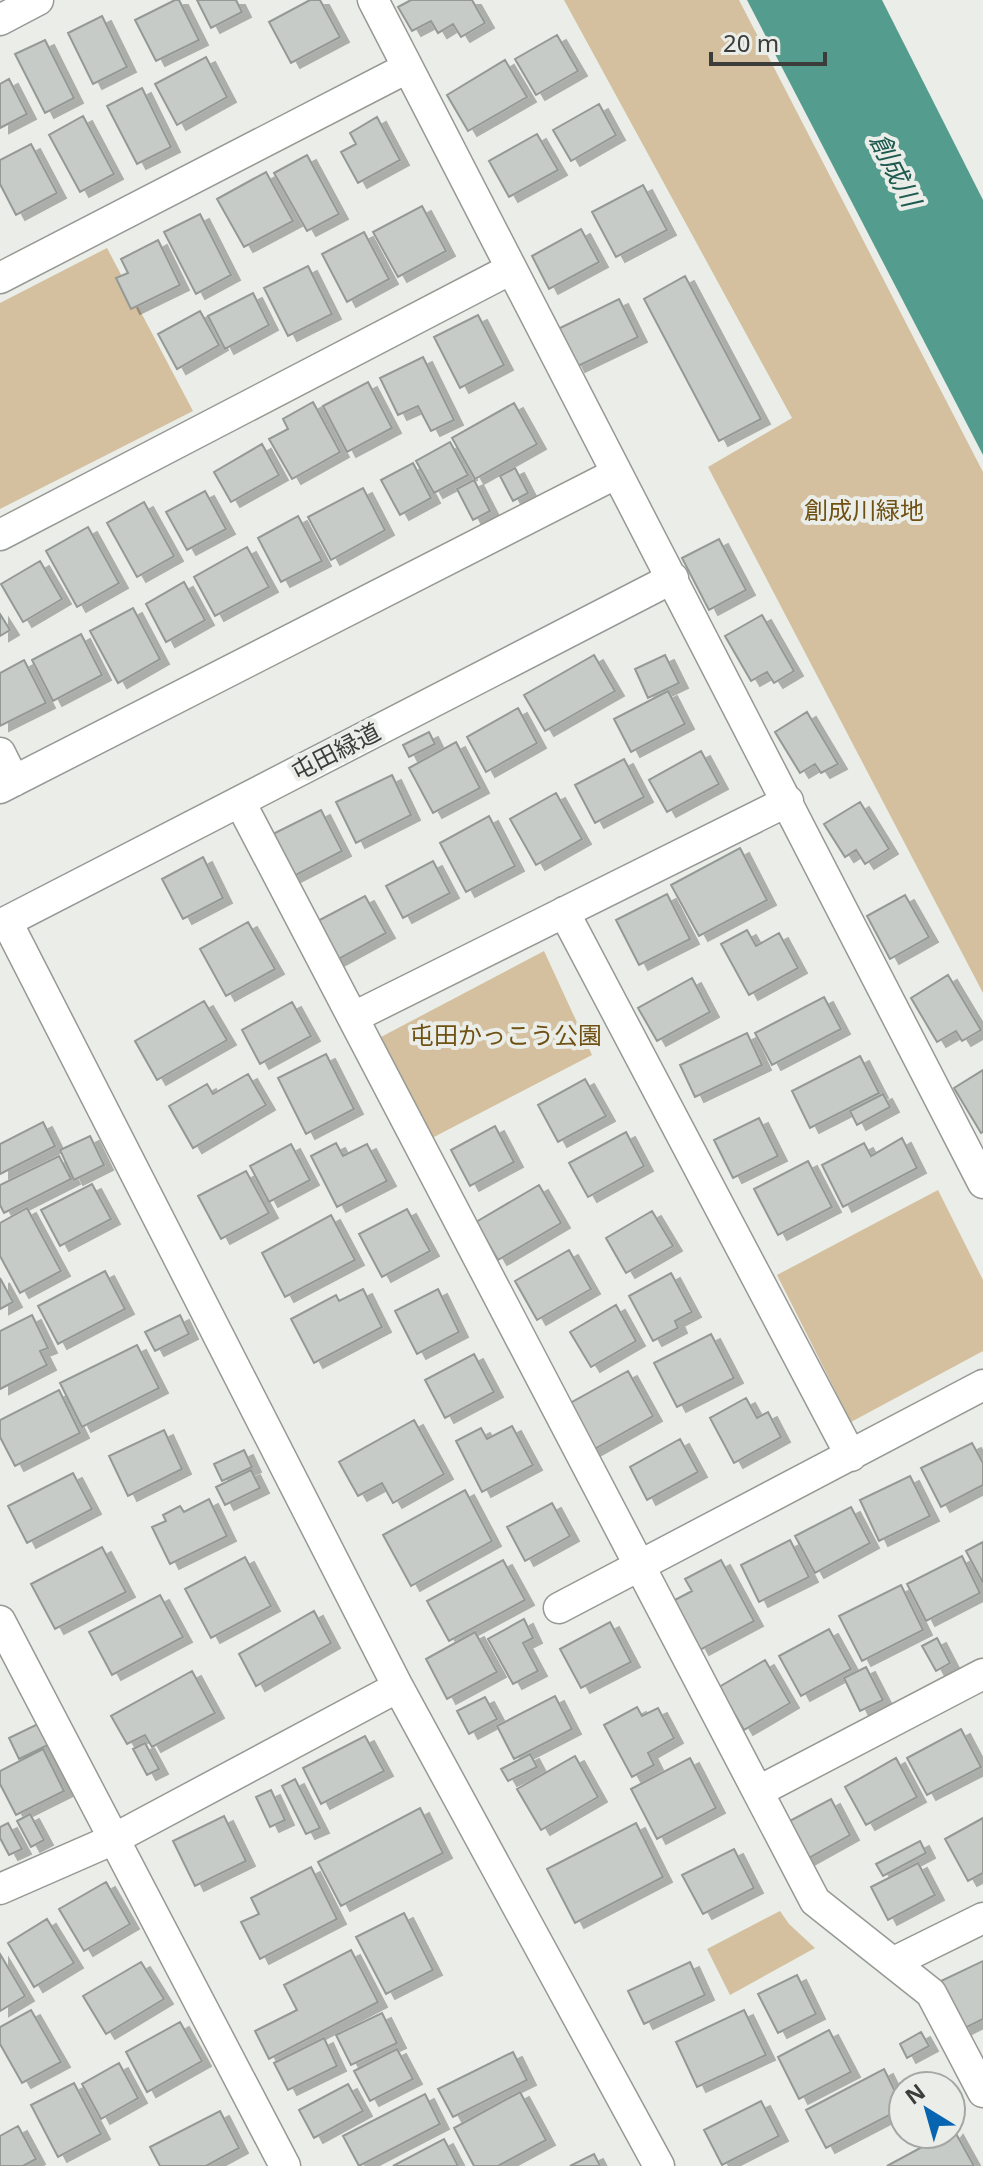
<svg xmlns="http://www.w3.org/2000/svg" width="983" height="2166" font-family="'Noto Sans','Noto Sans JP',sans-serif">
<style>
.green{fill:#d4c09e}
.water{fill:#549c8d}
.building{fill:#c6cbc7;stroke:#949996;stroke-width:2;filter:url(#shadow)}
.lines{fill:none;stroke-linecap:round;stroke-linejoin:round}
.minor-casing{stroke:#979995;stroke-width:33}
.minor{stroke:#fff;stroke-width:30}
.labels{text-anchor:middle;stroke-width:8;stroke-linejoin:round;paint-order:stroke}
.park-label{font-size:24px;fill:#6f5213;stroke:#eaede8}
.street-label{font-size:24px;fill:#3c3d3b;stroke:#eaede8}
.water-label{font-size:26px;font-style:italic;fill:#1e5a4f;stroke:#eaede8}
</style>
<defs>
<filter id="shadow"><feDropShadow dx="9" dy="5" stdDeviation="0" flood-color="#0004"/></filter>
</defs>
<rect width="100%" height="100%" fill="#eaede8"/>
<path class="green" d="M564 0H739L983 472V993L708 467 792 418Z
M107 248 193 411 0 509V303Z
M544 951 592 1055 432 1138 381 1037Z
M938 1190 983 1280V1351L851 1422 777 1275Z
M780 1911 789 1924 815 1948 730 1995 707 1949Z"/>
<path class="water" d="M747 0H882L983 200V455Z"/>
<path class="building" d="M175 0H179L199 40 156 61 135 20Z
M197 0H236L242 12 211 28Z
M310 0H320L340 37 291 63 269 22Z
M411 0H472L485 23 461 37 453 24 438 33 431 21 412 31 398 7Z
M102 16 127 67 93 84 68 33Z
M557 35 578 71 536 95 515 59Z
M45 40 74 98 45 113 15 54Z
M206 57 227 97 177 125 155 84Z
M505 60 527 97 468 131 447 95Z
M9 79 27 114 0 128V84Z
M142 88 171 147 137 164 107 106Z
M599 104 616 135 571 161 553 130Z
M83 116 114 174 80 192 49 135Z
M377 117 400 160 358 183 341 152 356 144 350 133Z
M537 134 558 170 509 197 489 161Z
M31 144 57 193 16 215 0 184V160Z
M307 155 339 214 307 231 274 173Z
M266 172 293 221 244 247 217 199Z
M643 185 667 230 616 257 592 212Z
M422 206 446 251 398 277 373 232Z
M200 214 231 275 196 294 164 232Z
M581 229 599 262 549 289 532 256Z
M364 232 389 279 347 302 322 254Z
M158 240 180 285 131 309 116 278 128 273 121 259Z
M308 266 332 314 288 336 264 288Z
M685 276 761 419 719 441 644 299Z
M253 293 269 325 225 349 208 316Z
M619 299 638 337 576 367 558 329Z
M200 311 219 345 177 369 158 334Z
M478 315 504 365 460 388 434 337Z
M423 357 454 420 431 431 418 406 398 415 380 378Z
M368 382 392 428 347 452 323 406Z
M313 402 340 452 292 479 269 439 288 429 283 419Z
M514 403 537 444 475 479 452 438Z
M450 442 468 475 434 493 416 461Z
M262 444 279 475 231 502 214 472Z
M413 463 431 498 400 515 381 480Z
M515 468 528 493 513 501 500 476Z
M474 480 490 511 473 520 457 489Z
M363 488 385 530 331 560 308 517Z
M205 491 226 529 187 550 166 512Z
M144 502 174 556 137 577 107 523Z
M298 516 322 561 281 582 258 538Z
M88 527 119 583 77 607 46 551Z
M719 539 746 590 709 610 682 558Z
M247 547 269 587 215 616 194 577Z
M40 561 62 599 23 622 1 584Z
M184 582 205 620 166 642 146 604Z
M133 608 160 659 118 683 90 631Z
M0 614 10 630 0 636Z
M762 615 794 671 774 683 767 672 751 681 725 636Z
M81 634 102 675 53 701 32 660Z
M594 655 615 691 545 731 524 695Z
M665 655 679 683 648 698 635 669Z
M24 660 46 703 0 726V673Z
M668 691 685 724 631 752 614 719Z
M518 708 537 743 486 772 467 737Z
M807 712 838 764 821 773 815 764 800 773 775 732Z
M429 732 435 744 409 757 403 745Z
M456 742 480 788 433 813 409 768Z
M701 751 719 784 667 812 649 780Z
M624 759 644 797 595 823 575 785Z
M392 775 411 815 356 843 336 802Z
M556 793 582 839 536 865 510 819Z
M860 802 889 849 865 864 856 850 845 857 824 824Z
M321 810 342 851 292 877 271 835Z
M489 816 515 866 466 892 440 843Z
M740 848 767 900 699 936 671 885Z
M203 857 223 898 183 919 162 879Z
M433 861 450 893 403 918 386 886Z
M667 894 690 939 639 965 616 920Z
M905 895 929 937 890 959 867 916Z
M365 896 386 933 335 961 314 923Z
M248 922 275 969 226 996 200 949Z
M747 930 756 946 779 933 798 968 749 995 721 944Z
M948 975 981 1030 962 1041 956 1031 937 1042 911 998Z
M692 978 710 1012 657 1041 638 1008Z
M824 997 841 1029 772 1065 755 1033Z
M204 1001 227 1040 157 1080 135 1041Z
M292 1002 311 1036 260 1064 242 1030Z
M747 1033 762 1065 695 1097 680 1065Z
M326 1054 354 1109 306 1134 278 1078Z
M860 1056 879 1093 810 1128 792 1091Z
M983 1070V1132L981 1133 954 1088Z
M248 1074 266 1105 193 1148 169 1106 207 1084 213 1094Z
M585 1079 606 1116 558 1142 538 1105Z
M883 1094 890 1107 857 1125 850 1111Z
M759 1118 778 1156 733 1178 714 1140Z
M43 1122 55 1146 0 1174V1144Z
M495 1126 514 1162 470 1186 451 1150Z
M626 1132 644 1166 588 1197 569 1163Z
M90 1136 104 1165 74 1180 60 1150Z
M902 1138 917 1168 843 1207 822 1165 864 1143 871 1156Z
M336 1143 343 1156 367 1144 387 1181 337 1207 311 1156Z
M291 1144 310 1180 269 1202 250 1166Z
M59 1156 71 1179 4 1213 0 1205V1185Z
M808 1161 832 1207 778 1235 754 1189Z
M246 1171 269 1213 221 1239 198 1196Z
M92 1184 111 1219 60 1246 41 1210Z
M539 1185 561 1223 498 1260 476 1222Z
M27 1208 61 1271 20 1293 0 1256V1223Z
M407 1209 430 1251 382 1277 359 1234Z
M652 1211 673 1246 626 1273 606 1238Z
M331 1215 355 1260 285 1297 262 1253Z
M569 1250 591 1289 537 1320 515 1281Z
M105 1271 125 1309 58 1344 38 1306Z
M671 1273 692 1312 675 1321 678 1328 653 1341 629 1296Z
M0 1278 13 1302 0 1309Z
M363 1289 382 1327 314 1363 291 1319 336 1295 339 1301Z
M438 1289 459 1332 417 1354 395 1311Z
M616 1305 636 1341 591 1367 570 1332Z
M32 1315 48 1348 40 1351 47 1365 0 1389V1331Z
M180 1315 189 1334 155 1351 145 1332Z
M711 1334 734 1378 677 1407 654 1363Z
M137 1345 159 1388 82 1427 60 1383Z
M474 1354 494 1392 445 1418 425 1380Z
M628 1371 653 1416 591 1451 565 1406Z
M59 1390 80 1433 15 1466 0 1437V1420Z
M746 1398 757 1418 768 1412 781 1437 734 1463 710 1418Z
M414 1420 444 1474 393 1503 382 1483 358 1496 339 1462Z
M512 1426 533 1465 482 1492 456 1441 481 1428 487 1439Z
M164 1430 182 1469 128 1496 109 1456Z
M680 1439 698 1472 647 1500 630 1467Z
M972 1443 983 1463V1485L941 1507 921 1468Z
M244 1450 252 1467 222 1481 214 1464Z
M251 1470 260 1488 225 1505 216 1487Z
M73 1473 92 1509 27 1543 8 1506Z
M910 1476 930 1516 879 1541 860 1500Z
M465 1490 492 1541 411 1586 383 1535Z
M209 1499 227 1536 170 1564 152 1527 166 1521 163 1515 180 1506 184 1512Z
M552 1503 570 1536 525 1561 507 1527Z
M851 1507 870 1543 815 1573 795 1536Z
M790 1540 809 1577 759 1602 741 1565Z
M983 1542V1583L966 1551Z
M102 1547 126 1592 55 1629 31 1584Z
M962 1556 980 1593 926 1621 907 1584Z
M245 1557 271 1606 211 1638 185 1589Z
M503 1560 525 1600 449 1641 427 1601Z
M721 1560 754 1621 700 1650 673 1601 692 1591 685 1579Z
M901 1585 923 1630 862 1661 839 1616Z
M160 1595 183 1637 112 1675 89 1632Z
M314 1611 331 1643 256 1686 239 1654Z
M524 1619 533 1638 523 1643 538 1671 513 1684 488 1639Z
M610 1622 631 1662 581 1688 560 1649Z
M829 1629 851 1669 801 1696 779 1656Z
M475 1632 497 1672 447 1699 426 1659Z
M937 1638 950 1663 936 1671 922 1646Z
M765 1660 790 1703 744 1730 719 1687Z
M866 1667 883 1700 860 1711 844 1678Z
M192 1671 215 1713 152 1747 145 1735 127 1744 111 1716Z
M555 1696 572 1729 514 1759 497 1726Z
M485 1697 497 1719 469 1734 457 1711Z
M637 1707 642 1716 658 1708 674 1738 648 1753 654 1765 632 1777 604 1725Z
M42 1722 52 1743 19 1759 9 1738Z
M961 1729 981 1767 927 1795 907 1758Z
M365 1736 384 1771 321 1804 303 1768Z
M145 1743 159 1769 147 1775 133 1749Z
M43 1749 64 1791 16 1815 0 1784V1771Z
M530 1754 537 1767 508 1781 501 1769Z
M575 1756 598 1797 541 1830 517 1789Z
M690 1758 716 1808 657 1839 631 1789Z
M896 1758 917 1797 866 1825 845 1787Z
M295 1779 320 1828 306 1834 282 1786Z
M271 1790 285 1820 270 1827 256 1797Z
M831 1799 850 1835 805 1860 786 1823Z
M420 1808 443 1853 341 1906 318 1862Z
M30 1814 44 1840 31 1847 17 1821Z
M224 1816 246 1861 195 1886 173 1841Z
M983 1818V1873L968 1881 945 1839Z
M8 1823 22 1849 9 1855 0 1838V1827Z
M636 1823 663 1877 575 1923 547 1869Z
M920 1841 926 1853 883 1876 876 1864Z
M734 1849 754 1888 703 1914 682 1875Z
M918 1863 935 1895 888 1920 871 1887Z
M311 1867 337 1919 260 1959 241 1922 259 1914 251 1898Z
M106 1882 130 1924 84 1951 59 1909Z
M404 1913 433 1970 386 1994 356 1937Z
M47 1919 74 1963 34 1987 8 1943Z
M351 1950 378 2002 269 2059 255 2031 297 2010 284 1985Z
M0 1954 25 1996 0 2011Z
M983 1961V2019L963 2029 941 1981Z
M141 1962 164 1999 106 2034 83 1996Z
M690 1962 705 1995 644 2024 628 1991Z
M797 1975 816 2014 778 2033 758 1994Z
M31 2010 61 2062 22 2083 0 2044V2027Z
M744 2010 766 2055 697 2087 676 2042Z
M382 2013 397 2043 351 2065 336 2035Z
M180 2022 202 2061 147 2092 126 2052Z
M829 2030 851 2072 799 2099 778 2057Z
M921 2032 929 2046 907 2058 900 2044Z
M324 2038 337 2066 288 2090 274 2063Z
M397 2049 413 2079 370 2101 354 2071Z
M513 2052 527 2080 453 2117 438 2089Z
M119 2063 138 2098 101 2119 82 2084Z
M884 2069 903 2108 826 2148 806 2110Z
M74 2083 101 2134 58 2157 31 2105Z
M348 2084 363 2111 314 2138 299 2110Z
M520 2092 546 2140 498 2166H474L454 2128Z
M425 2094 440 2124 359 2166 343 2136Z
M761 2101 779 2136 722 2165 704 2130Z
M220 2111 239 2148 206 2166H160L150 2147Z
M18 2126 36 2159 23 2166H0V2136Z
M954 2130 974 2166H887L946 2134H951Z
M444 2139 458 2166H393Z
M594 2154 600 2166H570Z"/>
<g class="lines">
<g class="minor-casing">
<path id="minor" d="M373 0 983 1183
M0 20 38 0
M0 278 407 68
M0 535 511 269
M0 753 14 781
M0 788 617 473
M240 802 815 1901 931 1993 983 2092
M564 912 851 1456
M7 922 398 1687 659 2166
M0 925 673 578
M354 1017 788 801
M559 1608 983 1385
M0 1621 285 2166
M759 1791 983 1674
M0 1889 112 1840 398 1687
M894 1962 983 1918"/>
</g>
<use href="#minor" class="minor"/>
</g>
<g class="labels">
<g class="park-label">
<text x="864" y="519">創成川緑地</text>
<text x="506" y="1044">屯田かっこう公園</text>
</g>
<g class="street-label">
<text transform="translate(336 752) rotate(-27)" y="8">屯田緑道</text>
</g>
<g class="water-label">
<text transform="translate(895 170) rotate(63)" y="9">創成川</text>
</g>
</g>
<g transform="translate(927 2110) rotate(323)"><circle r="38" fill="#eaede8" stroke="#a4a7a3" stroke-width="2"/>
<path d="M0-6L14 30L0 20L-14 30Z" fill="#0664b1"/>
<text y="-12" font-size="22" font-weight="bold" text-anchor="middle" fill="#3c3d3b">N</text>
</g>
<path d="M711 52v12h114v-12" fill="none" stroke="#3c3d3b" stroke-width="4"/>
<text x="723" y="52" font-size="24" fill="#3c3d3b" stroke="#eaede8" stroke-width="6" paint-order="stroke">20 m</text>
</svg>
